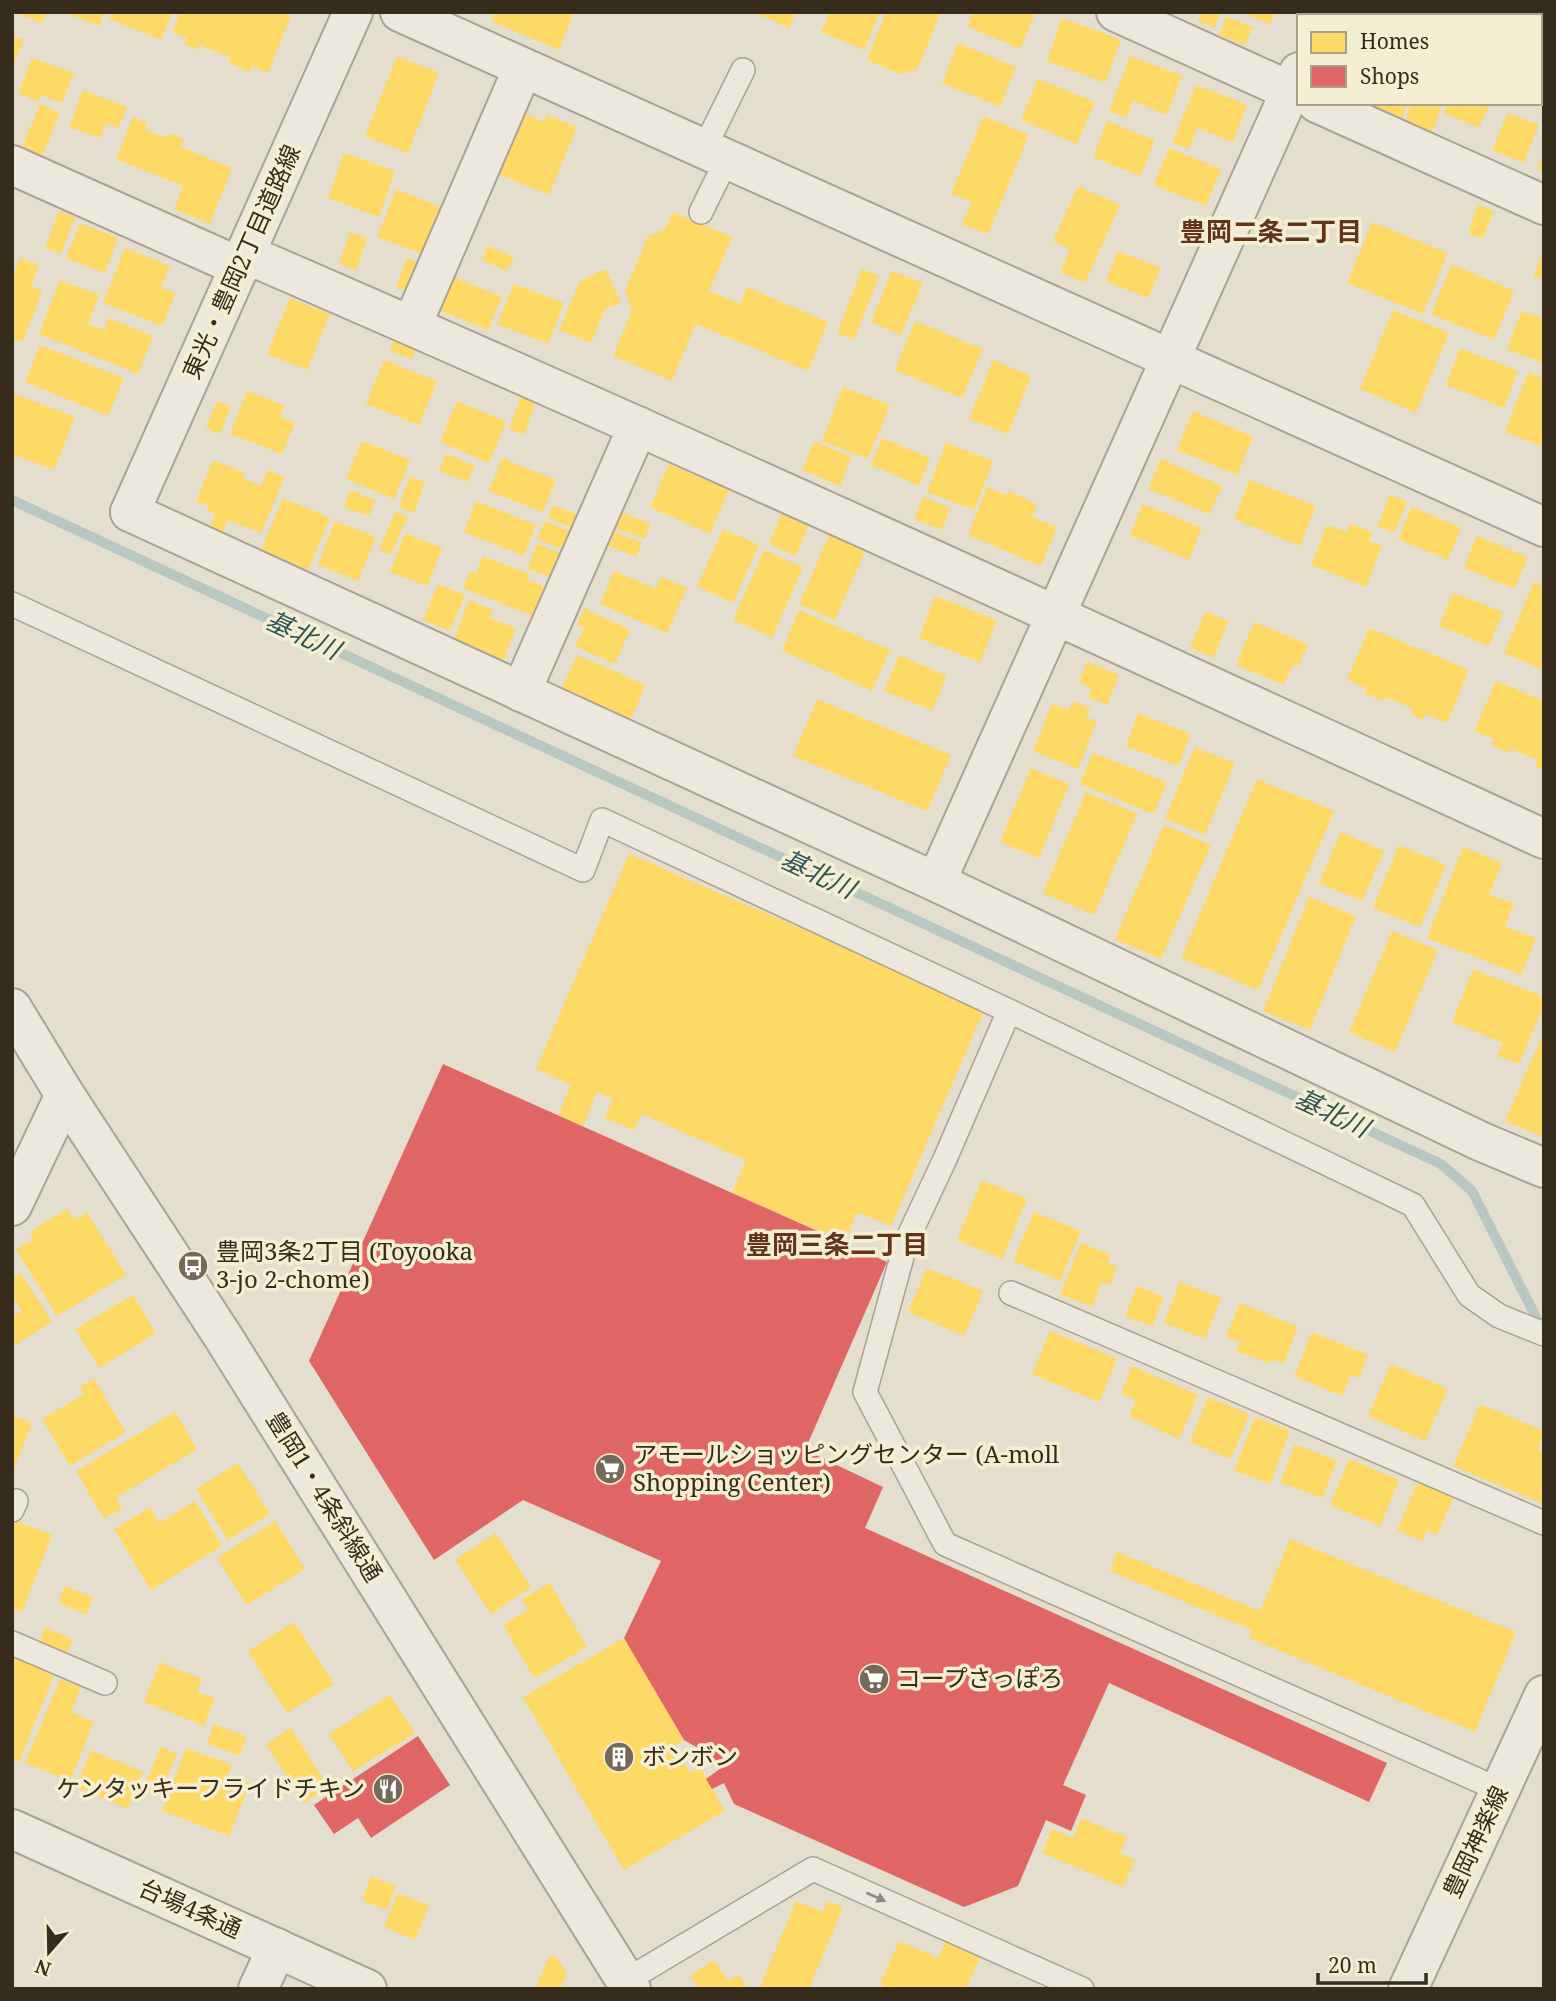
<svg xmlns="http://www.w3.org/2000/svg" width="1556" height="2001" font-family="'Noto Serif','Noto Sans JP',serif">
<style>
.homes{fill:#ffd966}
.shops{fill:#e06666}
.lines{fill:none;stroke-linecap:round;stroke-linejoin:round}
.stream{stroke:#b8c8c0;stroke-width:10}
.service-casing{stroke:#a8a395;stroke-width:26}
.minor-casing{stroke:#a8a395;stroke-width:42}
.tertiary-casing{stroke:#a8a395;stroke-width:42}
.service{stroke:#ece8de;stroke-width:23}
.minor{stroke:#ece8de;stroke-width:38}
.tertiary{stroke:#ece8de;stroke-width:38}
.oneway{fill:#918a7e}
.labels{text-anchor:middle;stroke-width:7;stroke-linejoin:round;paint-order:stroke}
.street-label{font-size:24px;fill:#362c1e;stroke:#f4eed2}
.poi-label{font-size:24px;fill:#362c1e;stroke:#f4eed2;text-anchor:start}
.neighbourhood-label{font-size:26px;font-weight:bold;fill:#62331f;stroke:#f4eed2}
.water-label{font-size:26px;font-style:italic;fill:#2e5456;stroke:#f4eed2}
</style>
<rect width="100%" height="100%" fill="#e3decd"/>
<path class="homes" d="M22 12H47L42 23 21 15Z
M64 12H104L99 26Z
M112 12H173L161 40 110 19Z
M180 12H281L291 16 268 73 252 66 250 72 229 63 231 58 200 45 198 50 184 44 187 38 172 32Z
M495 12H574L559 50 491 21Z
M754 12H796L789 28Z
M830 12H880L864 50 821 32Z
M886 12H941L917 70 901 74 867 60Z
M973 12H1036L1020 49 967 26Z
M1202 12H1221L1214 28 1198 21Z
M1240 12H1282L1281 15 1275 13 1270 24Z
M1376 12H1439L1438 16H1374Z
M1226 17 1253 27 1245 45 1219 35Z
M1062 18 1121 40 1105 83 1047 61Z
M12 36 24 40 12 68Z
M958 43 1016 67 1000 107 942 83Z
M397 56 439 73 408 153 365 136Z
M1130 56 1182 76 1167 115 1133 101 1126 118 1109 111Z
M32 58 74 73 62 103 41 95 38 102 18 93Z
M1038 79 1095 102 1077 144 1021 120Z
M1196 85 1247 105 1233 142 1197 128 1189 149 1172 143Z
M83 90 127 107 118 128 106 123 100 138 69 127Z
M1370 103H1408L1401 120 1368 107Z
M1411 103H1430L1441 108 1431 135 1404 124Z
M1448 103H1490L1479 128 1444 113Z
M40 104 60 113 42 156 22 147Z
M523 113 544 122 547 115 577 127 549 195 498 174Z
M1508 113 1539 125 1524 163 1492 150Z
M984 116 1029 135 988 234 962 224 972 202 951 194Z
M133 117 148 123 145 129 166 138 168 133 184 139 181 147 232 168 210 224 174 209 183 186 116 159Z
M1107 121 1155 140 1140 176 1093 157Z
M1169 148 1221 169 1206 206 1154 185Z
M1544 151V171L1537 169Z
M344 153 395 171 379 217 328 198Z
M1078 186 1120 205 1085 283 1060 272 1070 249 1053 241Z
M396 189 443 208 424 255 377 237Z
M1478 205 1494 211 1483 238 1468 233Z
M59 211 75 217 61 254 45 248Z
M673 212 732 237 709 291 740 304 747 287 828 322 808 371 696 324 672 381 613 356 632 310 625 291 648 236 665 229Z
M1372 222 1448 253 1423 314 1347 283Z
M80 223 118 238 105 273 66 258Z
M350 232 367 238 356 270 339 264Z
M488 246 514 257 507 271 482 260Z
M125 248 170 266 161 288 176 293 162 326 103 303Z
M1544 250V280L1533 276Z
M1118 251 1161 268 1148 298 1106 281Z
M20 258 39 265 31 286 42 291 23 342 12 338V278Z
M407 258 422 265 411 293 396 287Z
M1452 264 1514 291 1494 340 1431 314Z
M606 269 621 303 605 309 591 343 559 330 580 281Z
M862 269 879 276 854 340 837 333Z
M892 271 923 283 901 335 871 322Z
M451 276 502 297 488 330 437 309Z
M60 280 99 295 88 324 104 330 108 318 153 336 138 374 39 334Z
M514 284 564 303 548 344 497 324Z
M290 298 330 314 307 370 267 354Z
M1393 310 1449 333 1416 413 1360 389Z
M1522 311 1544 319V363L1507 349Z
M915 321 983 349 962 398 895 370Z
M394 338 416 346 412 359 390 351Z
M40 345 124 378 108 416 25 382Z
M1460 348 1518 371 1504 408 1446 385Z
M384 360 437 381 419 425 366 404Z
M993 360 1031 376 1008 434 969 419Z
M1528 372 1544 379V437L1540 446 1505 432Z
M843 387 890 405 868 459 822 441Z
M247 391 285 406 280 417 295 423 282 454 230 434Z
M12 393 75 417 54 470 12 454Z
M522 393 537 398 524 435 509 429Z
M217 401 231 406 220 434 206 428Z
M457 401 506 422 489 463 440 442Z
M1193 411 1253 437 1237 475 1177 450Z
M882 438 930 458 919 486 871 465Z
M362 441 410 460 394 499 346 479Z
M814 441 852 457 840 486 802 470Z
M946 443 993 461 974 510 927 492Z
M446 454 475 466 467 482 439 471Z
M502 458 556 480 543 512 489 491Z
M1161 459 1222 486 1210 514 1148 489Z
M213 460 245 473 243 478 261 486 268 470 285 477 261 533 228 520 222 535 209 529 215 514 207 511 209 506 196 501Z
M669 464 729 490 710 534 650 507Z
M410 476 425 482 414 513 399 507Z
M1250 480 1316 506 1300 546 1234 519Z
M987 487 1006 495 1008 491 1037 504 1032 517 1057 527 1041 566 968 535Z
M350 490 375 500 369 516 344 507Z
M1390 495 1407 502 1394 533 1377 526Z
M923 497 950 508 942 530 914 519Z
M283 498 330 518 308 570 261 551Z
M476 501 536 525 524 556 464 532Z
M1143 504 1202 528 1189 560 1130 535Z
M553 505 579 515 574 528 548 518Z
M1412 507 1461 528 1448 560 1398 539Z
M783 510 810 522 796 556 769 544Z
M395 512 407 517 391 555 379 550Z
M621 512 650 524 645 539 615 528Z
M335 521 376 537 358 581 318 565Z
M545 521 571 532 565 550 537 539Z
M1350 523 1372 532 1369 541 1382 546 1366 587 1311 565 1327 525 1347 532Z
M723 529 759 545 733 603 697 586Z
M613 531 642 543 636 557 607 545Z
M831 531 867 547 835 620 799 604Z
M405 533 442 548 427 586 390 572Z
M1477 536 1528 557 1514 589 1464 568Z
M537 544 562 554 553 578 528 569Z
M764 550 803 567 772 638 733 620Z
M483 556 529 574 526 579 544 586 533 616 463 588 470 571 476 574Z
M614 571 656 589 661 577 687 588 667 633 600 604Z
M1534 582 1544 587V670L1504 653Z
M438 584 465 595 450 631 423 620Z
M1453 593 1503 612 1489 646 1439 626Z
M935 596 997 620 980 662 919 638Z
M469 600 493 610 489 618 516 628 502 664 452 644Z
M584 608 630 630 615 664 575 646 584 628 577 625Z
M799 610 890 650 872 691 782 651Z
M1206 611 1229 621 1213 658 1190 647Z
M1254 622 1308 644 1299 666 1293 664 1284 685 1236 665Z
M1369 628 1469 670 1447 723 1425 714 1423 720 1410 714 1412 708 1386 697 1384 701 1364 693 1366 688 1347 680Z
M577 655 646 685 629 723 560 693Z
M899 655 947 676 932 710 884 691Z
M1087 662 1119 675 1107 705 1088 697 1092 688 1079 682Z
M1496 681 1544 701V770L1535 766 1538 760 1511 749 1509 753 1491 745 1494 739 1474 731Z
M817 699 951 755 927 811 793 756Z
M1073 701 1090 708 1086 717 1097 721 1078 769 1033 751 1052 704 1069 710Z
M1138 713 1191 734 1178 766 1126 746Z
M1195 747 1235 763 1205 835 1165 818Z
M1093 753 1167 782 1154 814 1080 784Z
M1031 768 1069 784 1039 858 1000 842Z
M1257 779 1334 811 1258 990 1181 958Z
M1086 792 1137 814 1094 915 1043 893Z
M1164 825 1211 845 1161 959 1115 939Z
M1341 832 1384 851 1362 901 1319 883Z
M1399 845 1446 865 1420 927 1373 908Z
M1463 847 1502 863 1489 894 1514 904 1505 926 1536 938 1521 975 1427 938Z
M629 854 985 1008 891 1226 857 1212 845 1242 732 1193 746 1160 642 1114 634 1130 604 1118 613 1099 597 1092 583 1126 558 1115 571 1085 536 1069Z
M1309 897 1356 916 1310 1030 1263 1011Z
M1392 931 1438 950 1395 1052 1349 1032Z
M1473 969 1544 997V1005L1519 1064 1497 1056 1503 1043 1452 1022Z
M1544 1031V1137L1505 1121Z
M982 1180 1027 1199 1002 1259 957 1240Z
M67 1209 74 1220 87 1212 126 1275 57 1316 16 1249 34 1239 30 1232Z
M1034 1212 1081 1231 1060 1281 1013 1261Z
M1081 1243 1111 1255 1108 1263 1117 1267 1110 1285 1102 1282 1092 1307 1060 1294Z
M927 1268 983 1291 964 1336 908 1312Z
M21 1273 52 1322 12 1347V1317L22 1311 12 1296V1279Z
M1180 1282 1221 1298 1205 1339 1164 1323Z
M1137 1286 1164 1297 1152 1326 1125 1316Z
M133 1295 156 1333 99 1368 75 1329Z
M1240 1303 1298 1327 1284 1364 1272 1359 1270 1364 1236 1351 1240 1342 1226 1337Z
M1050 1331 1117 1359 1099 1402 1032 1374Z
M1312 1332 1368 1355 1359 1378 1351 1375 1342 1396 1294 1376Z
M1391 1364 1448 1389 1425 1441 1368 1416Z
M1132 1366 1198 1395 1179 1439 1129 1416 1136 1400 1121 1393Z
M94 1379 126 1432 70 1466 42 1419 84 1394 80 1387Z
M1208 1397 1249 1414 1231 1459 1190 1442Z
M1480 1404 1544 1431 1538 1450 1544 1452V1504L1453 1466Z
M175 1412 197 1449 116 1498 122 1508 104 1519 76 1471Z
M12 1415 32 1423 12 1474Z
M1255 1417 1290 1431 1270 1484 1234 1470Z
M1295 1444 1337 1461 1322 1498 1280 1482Z
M1349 1459 1399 1480 1380 1526 1330 1505Z
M238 1463 270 1514 228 1540 196 1489Z
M1419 1479 1455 1494 1437 1535 1427 1531 1422 1541 1397 1530Z
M195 1501 222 1546 151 1590 114 1529 150 1507 159 1523Z
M16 1521 52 1535 22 1612 12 1608V1531Z
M275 1521 305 1569 247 1605 217 1558Z
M496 1533 531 1587 491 1614 455 1560Z
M1290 1539 1516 1632 1475 1732 1249 1638 1252 1630 1110 1571 1117 1552 1260 1611Z
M550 1583 587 1647 534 1678 503 1625 528 1610 522 1599Z
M65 1586 93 1597 87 1615 58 1603Z
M294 1622 334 1684 287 1713 248 1651Z
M45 1627 73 1640 66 1655 39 1643Z
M624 1638 684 1740 674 1746 690 1773 700 1767 725 1811 624 1870 523 1697Z
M12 1655 55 1673 19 1762 12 1759Z
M160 1662 202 1679 197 1692 215 1698 204 1726 144 1702Z
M60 1679 81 1687 71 1712 94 1722 70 1781 25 1763Z
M390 1695 415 1733 353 1771 329 1734Z
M214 1724 247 1737 239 1756 207 1743Z
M291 1728 328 1787 304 1803 266 1744Z
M161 1747 177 1754 159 1795 143 1788Z
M186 1748 232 1765 228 1775 250 1783 229 1836 162 1811Z
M91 1750 143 1772 128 1809 76 1787Z
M1081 1818 1127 1837 1120 1853 1135 1860 1123 1887 1042 1853 1052 1829 1073 1838Z
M371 1876 396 1886 387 1910 362 1900Z
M398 1893 429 1906 415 1940 384 1927Z
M796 1901 823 1912 827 1901 843 1907 809 1989H759Z
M946 1940 981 1956 966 1989H891L880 1984 899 1941 938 1958Z
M550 1955 558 1958 567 1974 560 1989H535Z
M714 1960 728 1981 739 1975 748 1989H699L690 1976Z"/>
<path class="shops" d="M443 1064 887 1262 805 1450 883 1487 865 1528 1387 1763 1369 1802 1109 1683 1063 1785 1086 1795 1071 1831 1046 1820 1018 1886 964 1907 734 1804 724 1783 712 1789 706 1779 721 1768 712 1756 684 1740 624 1638 661 1561 523 1500 434 1560 309 1361Z
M418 1736 450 1785 371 1838 358 1818 334 1834 314 1805Z"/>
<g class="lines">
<path class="stream" d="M12 500 1441 1164 1472 1191 1542 1329"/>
<g class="service-casing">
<path id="service" d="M704 149 743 70
M701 212 727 159
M12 604 583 870 602 820 1009 1011 1413 1205 1469 1295 1499 1316 1544 1334
M1009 1011 945 1159 906 1242 865 1392 945 1544 1500 1790
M1011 1293 1544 1523
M12 1510 16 1501
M12 1643 105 1683
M627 1980 813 1869 1082 1989"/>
</g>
<g class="minor-casing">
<path id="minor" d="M400 12 1544 527
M1116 12 1299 95
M1324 16 1325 12
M1317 103 1544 205
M12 165 240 267
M246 254C681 442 1113 641 1544 839
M412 325 523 68
M130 512 936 882 1482 1142 1544 1168
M521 692 638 426
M936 882 1299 72
M12 1206 65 1095
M258 1989 277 1948"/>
</g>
<g class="tertiary-casing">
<path id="tertiary" d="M130 512 353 12
M12 1008 65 1095 222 1335 631 1989
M12 1829 367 1989
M1408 1989 1544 1695"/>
</g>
<use href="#service" class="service"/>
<use href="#minor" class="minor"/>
<use href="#tertiary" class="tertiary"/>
</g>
<defs><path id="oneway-solid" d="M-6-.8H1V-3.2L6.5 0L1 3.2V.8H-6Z" transform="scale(1.75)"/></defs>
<use class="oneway" href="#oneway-solid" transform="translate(876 1897) rotate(24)"/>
<defs>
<g id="bus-disc" transform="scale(1.575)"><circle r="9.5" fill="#736a5b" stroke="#f4eed2"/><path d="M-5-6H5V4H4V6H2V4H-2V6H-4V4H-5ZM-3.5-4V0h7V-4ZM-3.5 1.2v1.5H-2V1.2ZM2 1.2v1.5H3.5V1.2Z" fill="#fff"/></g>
<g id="supermarket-disc" transform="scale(1.575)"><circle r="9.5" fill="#736a5b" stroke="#f4eed2"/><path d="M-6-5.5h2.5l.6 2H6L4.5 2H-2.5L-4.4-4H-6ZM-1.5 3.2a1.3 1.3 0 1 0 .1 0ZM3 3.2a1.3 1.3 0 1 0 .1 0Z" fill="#fff"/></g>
<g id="building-disc" transform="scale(1.575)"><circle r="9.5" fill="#736a5b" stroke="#f4eed2"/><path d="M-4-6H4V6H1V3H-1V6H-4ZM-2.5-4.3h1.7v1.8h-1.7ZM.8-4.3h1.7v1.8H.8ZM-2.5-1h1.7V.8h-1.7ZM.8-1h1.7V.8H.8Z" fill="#fff"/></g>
<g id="restaurant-disc" transform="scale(1.575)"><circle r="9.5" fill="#736a5b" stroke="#f4eed2"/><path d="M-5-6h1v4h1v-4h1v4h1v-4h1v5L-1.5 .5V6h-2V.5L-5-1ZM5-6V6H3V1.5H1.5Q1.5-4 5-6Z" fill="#fff"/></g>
</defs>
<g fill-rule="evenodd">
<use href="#bus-disc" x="193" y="1266"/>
<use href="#supermarket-disc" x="610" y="1469"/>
<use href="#supermarket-disc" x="874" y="1679"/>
<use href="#building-disc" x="619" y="1757"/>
<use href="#restaurant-disc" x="388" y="1789"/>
</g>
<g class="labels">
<g class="street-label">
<text transform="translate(242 262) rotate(-66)" y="8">東光・豊岡2丁目道路線</text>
<text transform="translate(324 1497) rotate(58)" y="8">豊岡1・4条斜線通</text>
<text transform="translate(1476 1842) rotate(-65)" y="8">豊岡神楽線</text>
<text transform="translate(190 1909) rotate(24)" y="8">台場4条通</text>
</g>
<g class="poi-label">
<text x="216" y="1260">豊岡3条2丁目 (Toyooka<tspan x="216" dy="28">3-jo 2-chome)</tspan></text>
<text x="633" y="1463">アモールショッピングセンター (A-moll<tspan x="633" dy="28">Shopping Center)</tspan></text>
<text x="897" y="1687">コープさっぽろ</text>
<text x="642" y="1765">ボンボン</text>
<text x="365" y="1797" text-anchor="end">ケンタッキーフライドチキン</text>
</g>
<g class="neighbourhood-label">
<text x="1271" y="241">豊岡二条二丁目</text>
<text x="837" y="1254">豊岡三条二丁目</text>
</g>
<g class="water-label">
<text transform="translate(303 635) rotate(25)" y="9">基北川</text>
<text transform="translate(818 874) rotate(25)" y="9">基北川</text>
<text transform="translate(1332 1113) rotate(25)" y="9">基北川</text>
</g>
</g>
<rect width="1556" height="2001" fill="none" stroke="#362c1e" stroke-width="28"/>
<rect x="1297" y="14" width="245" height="91" fill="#f4eed2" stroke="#a8a08a" stroke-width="2"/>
<rect x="1311" y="32" width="35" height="21" fill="#ffd966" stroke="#a8a08a" stroke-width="2"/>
<text x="1360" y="49" font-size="21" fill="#362c1e">Homes</text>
<rect x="1311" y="66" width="35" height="21" fill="#e06666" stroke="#a8a08a" stroke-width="2"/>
<text x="1360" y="84" font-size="21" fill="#362c1e">Shops</text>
<g transform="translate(49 1952) rotate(200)" stroke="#f4eed2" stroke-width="5" paint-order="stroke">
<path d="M0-5L12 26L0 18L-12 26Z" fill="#362c1e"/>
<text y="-10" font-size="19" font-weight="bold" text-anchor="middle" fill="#362c1e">N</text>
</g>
<path d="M1318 1973v10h108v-10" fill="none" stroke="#362c1e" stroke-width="3.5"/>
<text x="1328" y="1973" font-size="21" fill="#362c1e" stroke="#f4eed2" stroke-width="5" paint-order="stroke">20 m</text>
</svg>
